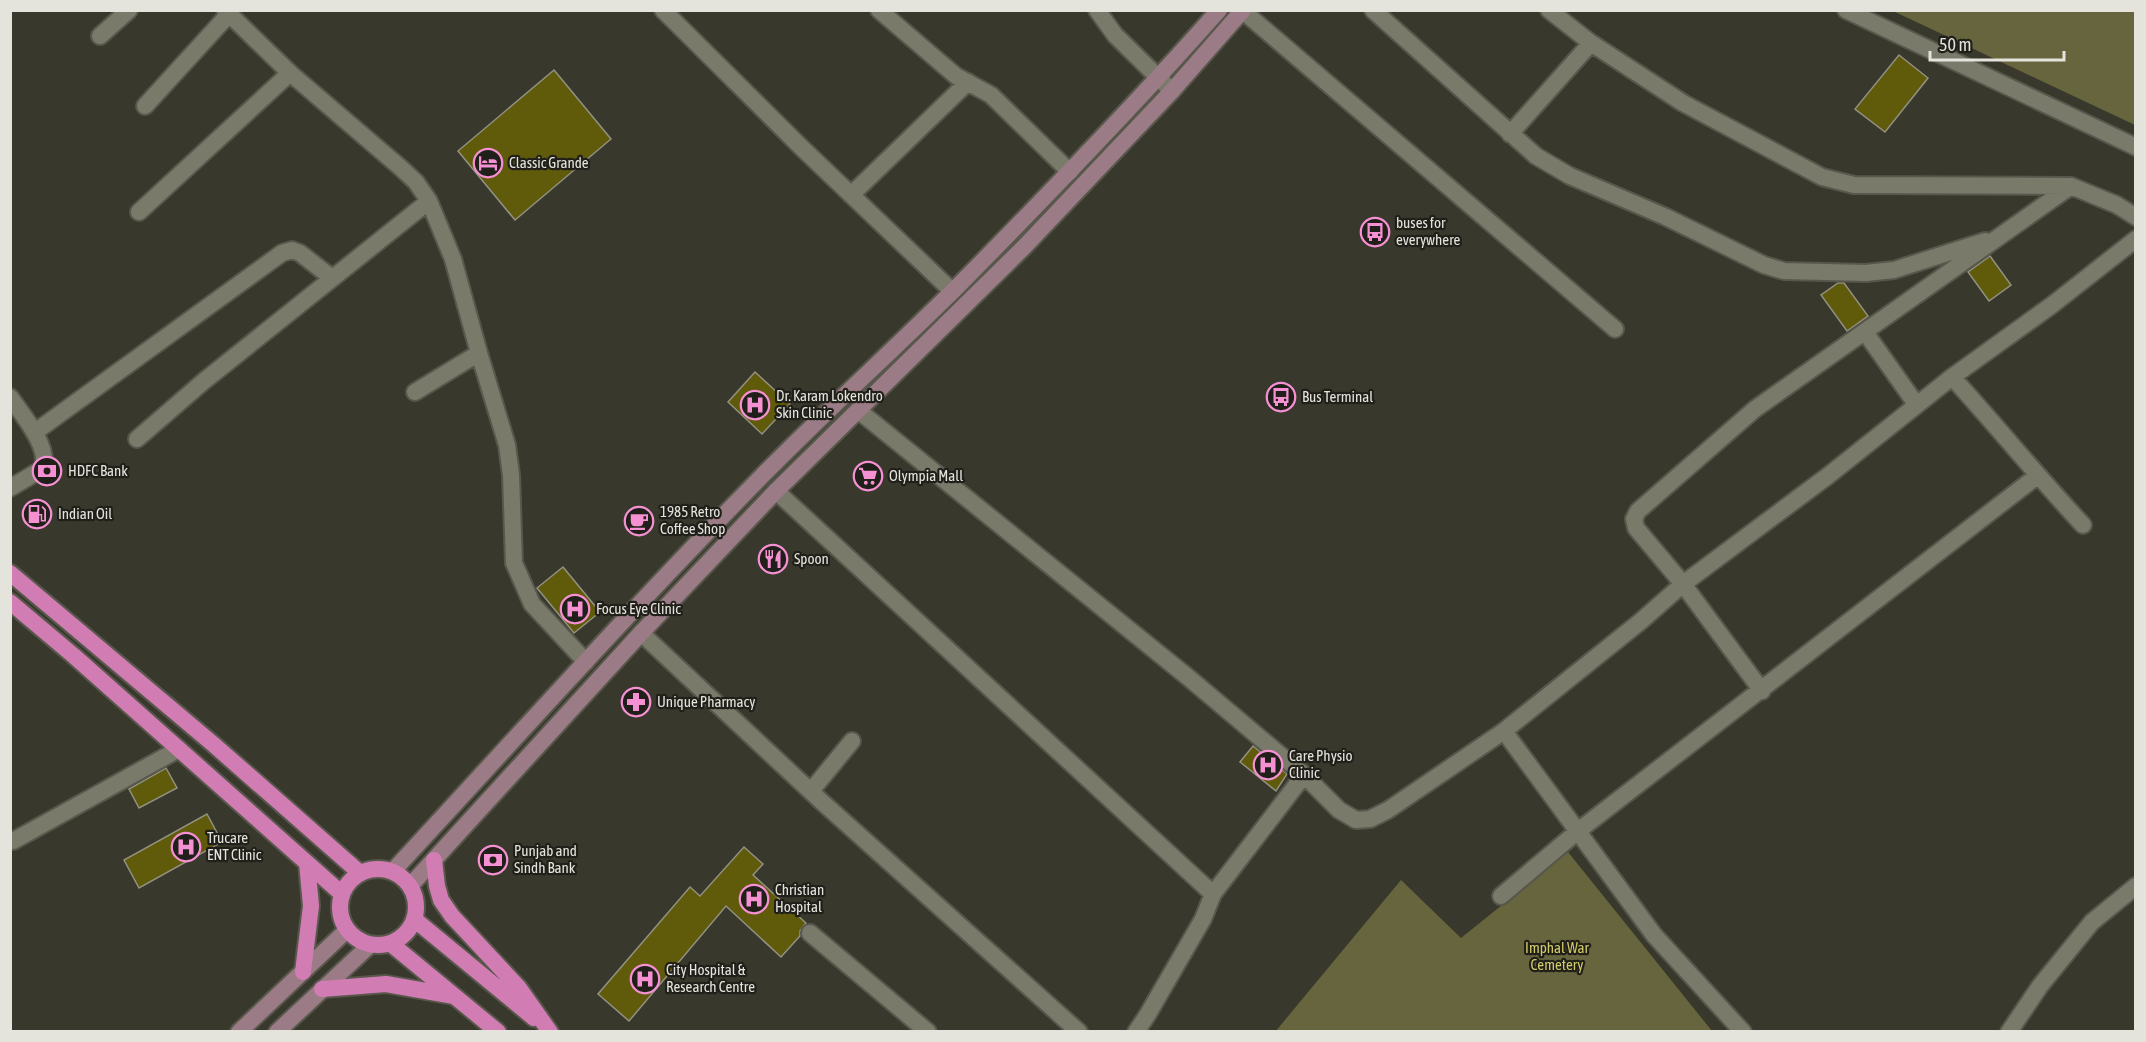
<svg xmlns="http://www.w3.org/2000/svg" width="2146" height="1042" font-family="'Asap Condensed',sans-serif">
<style>
.green{fill:#67653d}
.building{fill:#605a0b;stroke:#929182;stroke-width:1.5}
.lines{fill:none;stroke-linecap:round;stroke-linejoin:round}
.minor-casing{stroke:#57574c;stroke-width:20}
.tertiary-casing{stroke:#57574c;stroke-width:20}
.secondary-casing{stroke:#57574c;stroke-width:20}
.trunk-casing{stroke:#57574c;stroke-width:20}
.minor{stroke:#7a7a6b;stroke-width:16}
.tertiary{stroke:#7a7a6b;stroke-width:16}
.secondary{stroke:#9b7b85;stroke-width:16}
.trunk{stroke:#d17cb2;stroke-width:16}
.labels{text-anchor:middle;stroke-width:4.5;stroke-linejoin:round;paint-order:stroke}
.poi-label{font-size:15px;fill:#e4e4dc;stroke:#201f19;text-anchor:start}
.park-label{font-size:15px;fill:#d2cb67;stroke:#201f19}
</style>
<rect width="100%" height="100%" fill="#39382c"/>
<path class="green" d="M1893 11H2135V125Z
M1568 852 1712 1031 1275 1032 1401 880 1461 938Z"/>
<path class="building" d="M1899 55 1928 78 1885 132 1855 109Z
M554 70 611 139 515 220 458 151Z
M1990 256 2011 285 1989 301 1968 272Z
M1838 283H1844L1868 316 1847 331 1821 295Z
M755 372 790 404 762 434 728 402Z
M563 567 600 612 574 633 537 588Z
M1253 746 1287 774 1276 791 1240 762Z
M166 768 177 788 139 808 129 789Z
M207 814 222 842 139 888 124 860Z
M744 847 763 864 753 875 806 923 800 931V936L781 957 726 906 629 1021 598 994 690 887 700 896Z"/>
<g class="lines">
<g class="minor-casing">
<path id="minor" d="M225 10 290 73 401 168 416 182 429 201 453 259 479 353 507 445 511 475 514 563 532 604 586 662
M663 10 802 148 952 291
M879 10 956 76 991 95 1070 172
M1097 10 1115 35 1172 91
M1373 10 1536 156 1570 176 1666 217 1764 265 1784 271 1866 273 1894 270 1985 241
M1549 10 1591 43 1683 103 1822 177 1854 185 2071 186 2117 205 2136 217
M1243 11 1615 329
M100 36 129 10
M145 106 229 14
M1510 134 1591 43
M851 195 968 82
M139 212 290 73
M1865 332 1916 404
M1952 377C1996 425 2038 477 2083 525
M415 392 479 353
M10 397C21 413 52 449 42 469L10 488
M859 411 1189 678 1304 775 1339 810 1356 820 1370 819 1388 810 1504 731 1641 621 1683 584 1829 475 1952 377 2052 305 2136 239
M35 432 282 253 292 250 300 253 332 278
M137 439 204 381 429 201
M776 491 1213 894
M641 633 821 801 1079 1032
M1762 691 1683 584 1636 528 1634 519 1638 511 1755 409 2071 186
M1504 731 1654 935 1743 1032
M811 791 852 741
M13 841 179 749
M1501 896 1578 831 2037 476
M810 933 928 1032
M1136 1032 1148 1014 1203 919 1213 894 1304 775
M2009 1032 2040 986 2092 922 2136 886"/>
</g>
<g class="tertiary-casing">
<path id="tertiary" d="M1846 10 2136 147"/>
</g>
<g class="secondary-casing">
<path id="secondary" d="M393 871C515 739 635 605 761 477 824 413 891 352 955 289 1045 198 1134 106 1219 10
M410 886 641 633 776 491 1024 247 1172 91 1243 10
M239 1032 347 930
M277 1032 370 945"/>
</g>
<g class="trunk-casing">
<path id="trunk" d="M10 573 213 744 360 873
M10 602 74 656 342 894
M434 860 437 886 441 900 452 916 519 988 550 1032
M340 907a38 38 0 1 1 76 0a38 38 0 1 1-76 0Z
M414 919 534 1018
M390 943 498 1032
M303 972 311 906 307 863
M322 989 386 984 454 996"/>
</g>
<use href="#minor" class="minor"/>
<use href="#tertiary" class="tertiary"/>
<use href="#secondary" class="secondary"/>
<use href="#trunk" class="trunk"/>
</g>
<defs>
<g id="hotel-ring" transform="scale(1.5)"><circle r="9.5" fill="#201f19" stroke="#f591d2" stroke-width="1.5"/><path d="M-6-4.5h1.5V1H6V5H4.5V3h-9V5H-6ZM-4 0a1.8 1.8 0 1 1 3.6 0ZM.5 0V-2.5h3Q6-2.5 6 0Z" fill="#f591d2"/></g>
<g id="bus-ring" transform="scale(1.5)"><circle r="9.5" fill="#201f19" stroke="#f591d2" stroke-width="1.5"/><path d="M-5-6H5V4H4V6H2V4H-2V6H-4V4H-5ZM-3.5-4V0h7V-4ZM-3.5 1.2v1.5H-2V1.2ZM2 1.2v1.5H3.5V1.2Z" fill="#f591d2"/></g>
<g id="hospital-ring" transform="scale(1.5)"><circle r="9.5" fill="#201f19" stroke="#f591d2" stroke-width="1.5"/><path d="M-5-5h3v3.5h4V-5h3V5h-3V1.5h-4V5h-3Z" fill="#f591d2"/></g>
<g id="bank-ring" transform="scale(1.5)"><circle r="9.5" fill="#201f19" stroke="#f591d2" stroke-width="1.5"/><path d="M-6-4H6V4H-6ZM0-2.3a2.3 2.3 0 1 0 0 4.6a2.3 2.3 0 1 0 0-4.6Z" fill="#f591d2"/></g>
<g id="supermarket-ring" transform="scale(1.5)"><circle r="9.5" fill="#201f19" stroke="#f591d2" stroke-width="1.5"/><path d="M-6-5.5h2.5l.6 2H6L4.5 2H-2.5L-4.4-4H-6ZM-1.5 3.2a1.3 1.3 0 1 0 .1 0ZM3 3.2a1.3 1.3 0 1 0 .1 0Z" fill="#f591d2"/></g>
<g id="fuel-ring" transform="scale(1.5)"><circle r="9.5" fill="#201f19" stroke="#f591d2" stroke-width="1.5"/><path d="M-5.5-6h7V0h2V4h1.3V-2.5L3-4.5l.8-.8L6-3V5H2.5V1h-1V6h-7ZM-4.2-4.7v3.2H.2V-4.7Z" fill="#f591d2"/></g>
<g id="cafe-ring" transform="scale(1.5)"><circle r="9.5" fill="#201f19" stroke="#f591d2" stroke-width="1.5"/><path d="M-5.5-4.5H6V0H3Q3 3.5 0 3.5H-2.5Q-5.5 3.5-5.5 0ZM3-3.2v2h1.7v-2ZM-6 4.5H4V6H-6Z" fill="#f591d2"/></g>
<g id="restaurant-ring" transform="scale(1.5)"><circle r="9.5" fill="#201f19" stroke="#f591d2" stroke-width="1.5"/><path d="M-5-6h1v4h1v-4h1v4h1v-4h1v5L-1.5 .5V6h-2V.5L-5-1ZM5-6V6H3V1.5H1.5Q1.5-4 5-6Z" fill="#f591d2"/></g>
<g id="pharmacy-ring" transform="scale(1.5)"><circle r="9.5" fill="#201f19" stroke="#f591d2" stroke-width="1.5"/><path d="M-2-6h4v4h4v4h-4v4h-4v-4h-4v-4h4Z" fill="#f591d2"/></g>
</defs>
<g fill-rule="evenodd">
<use href="#hotel-ring" x="488" y="163"/>
<use href="#bus-ring" x="1375" y="232"/>
<use href="#bus-ring" x="1281" y="397"/>
<use href="#hospital-ring" x="755" y="405"/>
<use href="#bank-ring" x="47" y="471"/>
<use href="#supermarket-ring" x="868" y="476"/>
<use href="#fuel-ring" x="37" y="514"/>
<use href="#cafe-ring" x="639" y="521"/>
<use href="#restaurant-ring" x="773" y="559"/>
<use href="#hospital-ring" x="575" y="609"/>
<use href="#pharmacy-ring" x="636" y="702"/>
<use href="#hospital-ring" x="1268" y="765"/>
<use href="#hospital-ring" x="186" y="847"/>
<use href="#bank-ring" x="493" y="860"/>
<use href="#hospital-ring" x="754" y="899"/>
<use href="#hospital-ring" x="645" y="979"/>
</g>
<g class="labels">
<g class="poi-label">
<text x="509" y="168">Classic Grande</text>
<text x="1396" y="228">buses for<tspan x="1396" dy="17">everywhere</tspan></text>
<text x="776" y="401">Dr. Karam Lokendro<tspan x="776" dy="17">Skin Clinic</tspan></text>
<text x="1302" y="402">Bus Terminal</text>
<text x="68" y="476">HDFC Bank</text>
<text x="889" y="481">Olympia Mall</text>
<text x="660" y="517">1985 Retro<tspan x="660" dy="17">Coffee Shop</tspan></text>
<text x="58" y="519">Indian Oil</text>
<text x="794" y="564">Spoon</text>
<text x="596" y="614">Focus Eye Clinic</text>
<text x="657" y="707">Unique Pharmacy</text>
<text x="1289" y="761">Care Physio<tspan x="1289" dy="17">Clinic</tspan></text>
<text x="207" y="843">Trucare<tspan x="207" dy="17">ENT Clinic</tspan></text>
<text x="514" y="856">Punjab and<tspan x="514" dy="17">Sindh Bank</tspan></text>
<text x="775" y="895">Christian<tspan x="775" dy="17">Hospital</tspan></text>
<text x="666" y="975">City Hospital &amp;<tspan x="666" dy="17">Research Centre</tspan></text>
</g>
<g class="park-label">
<text x="1557" y="953">Imphal War<tspan x="1557" dy="17">Cemetery</tspan></text>
</g>
</g>
<rect width="2146" height="1042" fill="none" stroke="#e4e4dc" stroke-width="24"/>
<path d="M1930 51v9h134v-9" fill="none" stroke="#e4e4dc" stroke-width="3"/>
<text x="1939" y="51" font-size="18" fill="#e4e4dc" stroke="#201f19" stroke-width="4.5" paint-order="stroke">50 m</text>
</svg>
